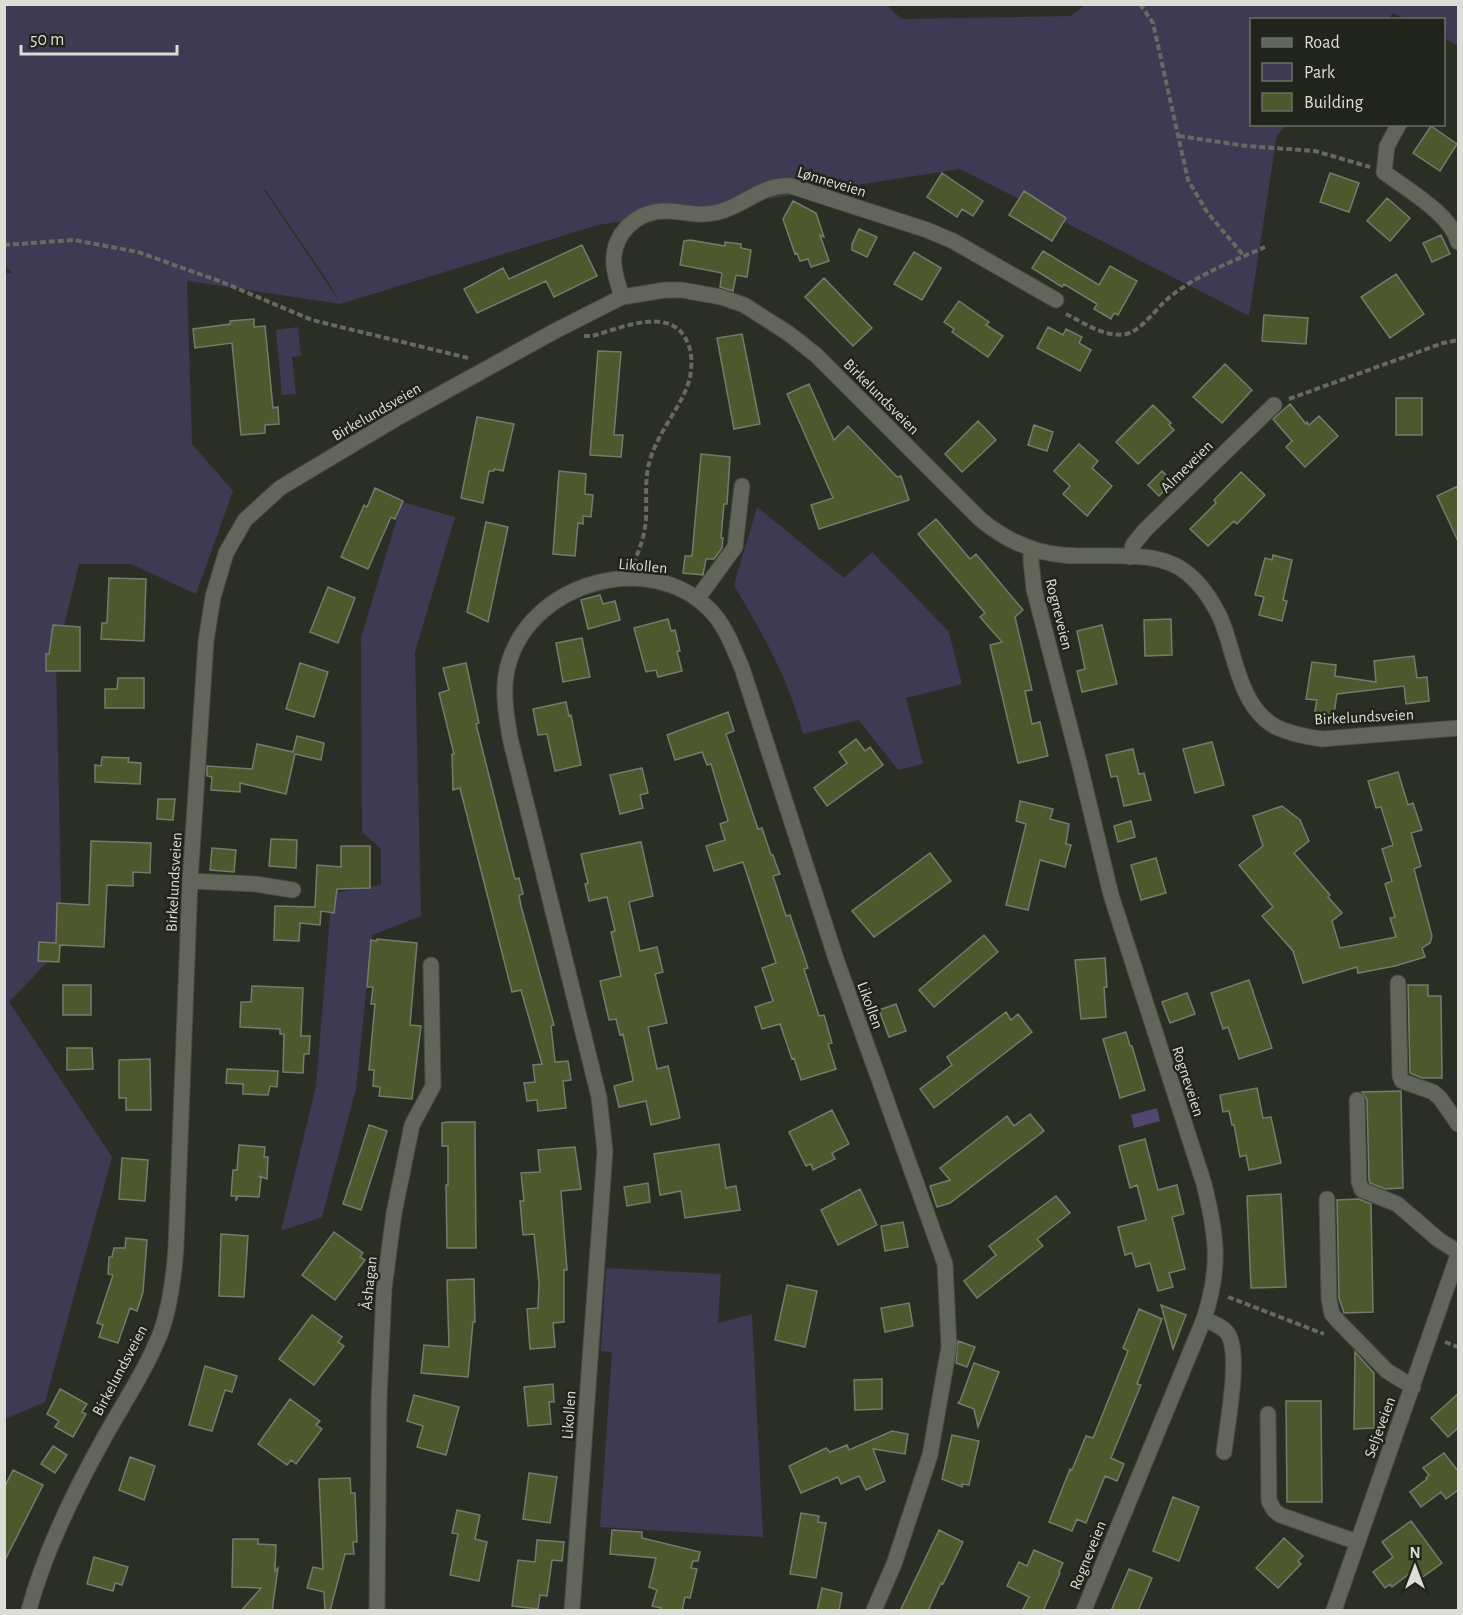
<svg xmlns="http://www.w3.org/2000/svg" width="1463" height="1615" font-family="'Alegreya Sans',sans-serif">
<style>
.green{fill:#3f3a54;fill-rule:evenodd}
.water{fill:#50466f}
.building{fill:#4d592c;stroke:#767a6e;stroke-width:1.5}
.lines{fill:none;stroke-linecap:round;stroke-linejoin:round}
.minor-casing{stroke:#484a41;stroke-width:17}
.path{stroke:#666960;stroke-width:4;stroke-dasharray:6 3;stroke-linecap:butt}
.minor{stroke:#626559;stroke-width:15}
.labels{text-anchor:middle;stroke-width:5;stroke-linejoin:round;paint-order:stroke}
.street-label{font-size:16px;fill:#dbddd6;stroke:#21241a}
</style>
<rect width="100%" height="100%" fill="#2b2e24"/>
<path class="green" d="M886 4 901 19 1070 16 1087 4 1458 5V46L1444 38V20L1406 19 1393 13 1387 20H1252V124L1287 125 1277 135 1249 316 960 169 598 225 340 304 187 281 192 444 233 491 196 594 131 564H79L56 659 62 947 9 1002 112 1157 45 1402 5 1419 4 273H12L4 264 5 5ZM265 189 331 286 337 298 264 190Z
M298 327 301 356 292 357 296 394 282 395 276 330Z
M402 502 455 517 415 652 421 916 372 935 356 1089 322 1217 281 1231 316 1086 332 893 381 885V849L362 832 361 638Z
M757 507 844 578 872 552 949 632 962 684 906 698 923 764 898 770 859 720 803 734C789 679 762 633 734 585Z
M606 1268 721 1274 718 1323 752 1314 763 1537 600 1527 612 1352 601 1351Z"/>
<path class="water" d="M1157 1108 1160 1121 1134 1128 1131 1115Z"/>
<path class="building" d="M1431 126 1457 144 1440 171 1413 153Z
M942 173 983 201 973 216 962 209 957 217 927 197Z
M1330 173 1359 183 1349 212 1320 202Z
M1024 191 1066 218 1052 241 1009 215Z
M1387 198 1410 218 1390 241 1367 221Z
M793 201 816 213 824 237 820 235 829 261 811 267 808 259 800 261 797 253 795 254 783 219Z
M859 229 877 237 867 257 852 250V244Z
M1441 235 1450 254 1432 262 1423 243Z
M690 240 725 246V242L741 244V248L751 250 747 277 736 275 733 291 720 287 722 273 680 265 684 241Z
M582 245 597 276 554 297 546 281 477 313 464 289 503 268 509 279Z
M1043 251 1099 285 1110 266 1137 281 1118 315 1114 313 1111 319 1094 309 1097 304 1064 284 1062 287 1032 268Z
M914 252 941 268 922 300 894 284Z
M1396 274 1424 314 1390 338 1361 297Z
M824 278 872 328 853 346 805 297Z
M959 301 989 322 986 325 1003 336 988 357 952 332 954 329 944 322Z
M1264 315 1308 318 1306 344 1262 341Z
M254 319V327L265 326 273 408 278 407 279 424 265 425V433L241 435 232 343 195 348 193 329 230 324V321Z
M1048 327 1063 335 1066 329 1082 337 1079 343 1091 350 1080 371 1037 348Z
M742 334 760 424 734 429 717 338Z
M598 351 621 352 614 435H623L621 457 590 455Z
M1225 364 1252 390 1222 423 1193 397Z
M809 384 834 440 848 426 897 477 901 476 909 500 819 529 811 505 833 498 787 394Z
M1396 398H1422V435H1396Z
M1290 404 1306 424 1307 422 1309 425 1319 416 1338 436 1305 467 1286 447 1292 441 1273 419Z
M1153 405 1171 423 1169 425 1174 430 1138 464 1116 442Z
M477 417 514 424 503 471 494 469V471H489L483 503 461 498Z
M978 421 996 440 962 472 945 454Z
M1034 425 1053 432 1047 451 1028 445Z
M1079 444 1098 461 1092 468 1112 486 1087 516 1063 494 1070 486 1054 471Z
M701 454 730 457 727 504H724L721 538H723L722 548 714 559H706L703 575 683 573 685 556H692Z
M559 471 586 474 585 494 593 495 591 517 583 516V524L578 523 575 556 553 554Z
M1162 471 1173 482 1159 496 1148 485Z
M1241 472 1265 495 1237 524 1234 521 1208 546 1190 529 1216 503 1214 500Z
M1458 486V541L1437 496Z
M375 488 403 501 395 519 391 517 368 569 341 557 364 505 367 507Z
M936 519 970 559 976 554 1023 610 1015 617 1032 690 1025 691 1032 724 1040 722 1048 756 1018 763 990 645 1002 642 980 617 985 613 918 534Z
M486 522 508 527 488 622 467 612Z
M1273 555 1292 560 1283 600 1287 601 1282 621 1259 615 1264 597 1255 595 1265 558 1272 560Z
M109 578 146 579 144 641 101 639 102 623H107Z
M328 587 355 598 338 643 310 632Z
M600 595 603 604 615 601 620 620 588 629 581 600Z
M668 619 671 631 675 630 680 651H677L682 671 658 677 656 670 646 672 634 628Z
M1171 619 1172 655 1145 656 1144 620Z
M53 625 80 627V671H46V654H49Z
M1102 625 1117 684 1082 692 1077 671 1085 669 1077 631Z
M582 638 590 677 563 682 556 643Z
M1414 656 1417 678 1427 677 1429 701 1406 704 1404 686 1337 694 1333 720 1314 717 1317 700 1306 699 1312 662 1336 665 1335 676 1376 682 1374 661Z
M300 663 328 672 314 717 286 709Z
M466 663 479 723 476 724 515 879 519 878 523 894 519 895 521 906 554 1025 551 1026 555 1062 568 1061 571 1080 563 1081 566 1108 538 1111 537 1100 527 1101 524 1083 535 1082 533 1065 542 1064 521 990 512 992 460 788 453 790 452 754H454L439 693 449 690 443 668Z
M118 678H144V708H105V689H117Z
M566 702 569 716 571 715 581 765 555 771 547 734 538 735 533 709Z
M728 712 734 731 726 734 758 829 762 828 771 855H773L776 864 780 874 773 876 786 916 790 915 808 968 804 969 819 1016 824 1015 832 1043 828 1044 836 1069 801 1080 794 1058 792 1059 780 1024 762 1029 755 1007 773 1001 762 968 776 963 743 862 714 871 706 846 725 840 720 824 728 821 711 764 707 765 702 752 675 760 667 735Z
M297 736 324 743 321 760 295 754 286 794 240 783V792L211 790 212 777 207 776V766L252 769 257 744 293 752Z
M856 739 865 751 870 747 883 765 827 806 814 788 847 763 839 752Z
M1212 742 1224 785 1195 793 1183 749Z
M1133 749 1139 774 1144 773 1151 800 1124 806 1117 776 1111 777 1106 755Z
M102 757 129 758 128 762 141 763 140 784 95 782V765L101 766Z
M642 768 648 793 640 795 643 808 620 814 610 775Z
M1398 772 1408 805 1413 803 1422 830 1411 833 1421 866 1414 869 1432 936 1430 943 1422 948 1425 957 1395 966 1358 973 1357 967 1303 983 1293 951 1262 916 1273 907 1239 865 1263 846 1253 816 1282 806 1300 820 1309 841 1294 853 1330 895 1328 897 1342 913 1332 921 1340 948 1396 937 1390 918 1395 917 1385 884 1392 881 1382 849 1393 845 1381 807 1376 808 1368 781Z
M158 799H175L173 820 157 819Z
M1020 801 1053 809 1050 819 1069 824 1066 844 1071 845 1065 867 1040 860 1028 910 1006 905 1026 824 1016 821Z
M1131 821 1135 837 1118 842 1114 826Z
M271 839 297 840 296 868 269 866Z
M91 841 151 843 150 873 133 872V886L107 885 104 947 60 945 59 962 38 961 39 942 56 943 57 903 89 905Z
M641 842 653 896 629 902 640 951 657 947 663 972 655 974 667 1023 648 1027 657 1069 668 1066 680 1118 651 1125 646 1101 619 1107 614 1086 633 1081 632 1075 623 1034 620 1035 616 1019 609 1020 600 981 621 976 611 932 615 931 607 897 589 901 585 884 588 883 581 854Z
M341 846H370V888L337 889 334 913 321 911 320 925 300 923 299 941 274 940 275 906 315 907 317 865 341 867Z
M212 848 236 850 234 872 210 870Z
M930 853 951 881 874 937 852 911Z
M1156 858 1166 893 1141 900 1131 865Z
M984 935 998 952 934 1007 919 990Z
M377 939 417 943 410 1025 421 1026 412 1099 379 1096 380 1087 373 1086 374 1070H369L375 1004H371L373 987H367L371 940 377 941Z
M1105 958 1107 987H1104L1106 1017 1081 1019 1075 960Z
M1249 980 1272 1048 1239 1059 1228 1027 1223 1029 1211 993Z
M63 985H91V1015H63Z
M1408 985H1428V996H1441L1442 1078H1422L1410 1073Z
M252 986 303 988 301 1036H310L309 1054H304L303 1073 283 1072 284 1034H280V1029L240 1027 241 1002H251Z
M1187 993 1195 1014 1170 1023 1162 1002Z
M896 1004 906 1031 889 1037 879 1010Z
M1006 1012 1011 1020 1018 1014 1032 1032 934 1108 920 1089 952 1065 947 1057Z
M1126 1032 1130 1046H1132L1145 1090 1120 1098 1103 1039Z
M67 1048H92L93 1069 67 1070Z
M150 1059 151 1110H126V1098H119V1060Z
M227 1069 278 1071 277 1087 270 1086 268 1095 243 1094V1084L226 1083Z
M1257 1088 1263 1118 1271 1117 1281 1163 1249 1170 1246 1155 1240 1157 1234 1125H1232L1229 1111 1223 1112 1220 1095Z
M1401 1091 1403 1188 1385 1189 1370 1183 1369 1180 1367 1100 1362 1092Z
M832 1110 849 1144 832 1153 835 1159 813 1170 811 1164 806 1166 789 1132Z
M1030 1114 1044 1131 950 1203 937 1207 930 1186 950 1180 940 1168 1007 1116 1014 1126Z
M448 1122H475L476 1248H447L446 1185H448V1146H442V1123Z
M369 1125 387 1131 361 1210 343 1204Z
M1145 1139 1158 1190 1177 1185 1184 1214 1172 1217 1185 1269 1169 1273 1173 1287 1158 1291 1150 1263 1136 1267 1132 1253 1125 1255 1118 1227 1146 1220 1137 1185 1130 1188 1119 1146Z
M719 1144 726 1188 736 1186 740 1210 685 1218 681 1191 660 1195 654 1154Z
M239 1145 265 1147 264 1157H268L267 1179 259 1176 261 1178 259 1197 238 1196 236 1201V1196H231L233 1170H237Z
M575 1147 581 1189 561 1191 567 1270H564V1322L553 1323 555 1347 530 1349 527 1309 538 1308 539 1283 534 1234 523 1235 520 1201H524L521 1173 540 1172 538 1150Z
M122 1158 148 1160 145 1201 119 1199Z
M648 1183 650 1202 627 1206 624 1187Z
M860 1189 877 1225 838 1245 821 1210Z
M1281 1194 1286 1287 1251 1288 1247 1196Z
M1056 1196 1070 1213 1037 1239 1043 1246 977 1298 964 1281 996 1255 989 1246Z
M1359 1199 1371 1204 1373 1312 1344 1313 1339 1298 1337 1200Z
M903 1222 908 1247 885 1251 881 1226Z
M334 1232 363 1253 360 1257 365 1260 335 1300 302 1275Z
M221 1234 248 1236 244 1297 219 1296Z
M126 1238 147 1240 143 1292 137 1311 130 1308 118 1343 99 1337 103 1325 97 1323 113 1275 108 1274 109 1257H112L114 1248H125Z
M474 1279 475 1322H473L468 1377 421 1373 424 1345 449 1347 447 1280Z
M787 1285 817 1291 805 1347 775 1340Z
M909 1303 913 1326 885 1332 881 1308Z
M1161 1305 1186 1315 1173 1349Z
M1139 1309 1162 1319 1137 1384 1141 1385 1111 1458 1124 1464 1117 1481 1105 1476 1086 1523 1077 1519 1072 1531 1049 1522 1070 1469 1072 1470 1086 1436 1093 1438 1128 1351 1123 1348Z
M312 1315 342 1337 338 1342 344 1346 314 1385 279 1359Z
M958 1341 975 1347 967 1367 956 1363Z
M1355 1352 1374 1373V1428L1354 1429Z
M974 1363 999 1372 978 1427 974 1409 958 1403 960 1401Z
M205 1366 237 1376 232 1392 225 1390 212 1431 189 1425Z
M882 1379V1409L855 1410 854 1380Z
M553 1384 554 1402H549L551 1424 528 1426 524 1387Z
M60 1389 87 1404 82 1412 86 1414 73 1437 55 1427 59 1421 47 1414Z
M1458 1394V1428L1448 1437 1431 1418Z
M414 1395 459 1407 446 1455 417 1447 423 1426 407 1421Z
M290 1399 320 1421 316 1425 322 1429 296 1464 291 1460 287 1465 258 1444Z
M1286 1401H1321L1322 1502H1287Z
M892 1431 908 1434 905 1454 873 1449 885 1481 866 1490 859 1476 841 1484 838 1477 801 1493 789 1466 826 1448 830 1452 847 1445 849 1450Z
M952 1435 979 1441 969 1485 962 1484V1487L942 1479Z
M53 1446 67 1455 55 1473 41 1464Z
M1444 1453 1458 1471V1490L1446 1499 1441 1492 1421 1507 1410 1492 1427 1479 1426 1478 1429 1475 1423 1468Z
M130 1457 155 1466 144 1500 119 1490Z
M13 1470 43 1485 4 1562V1488Z
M529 1473 557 1477 550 1523 523 1519Z
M350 1478 351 1493H355L357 1542H353L354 1554H345L330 1611H325L324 1592 307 1588 313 1567 323 1569 319 1479Z
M1173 1497 1199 1507 1179 1561 1153 1551Z
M457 1510 480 1515 475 1539 487 1542 479 1581 450 1575 458 1534 452 1533Z
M801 1513 819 1516 818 1522 826 1523 816 1578 790 1574Z
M1411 1521 1442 1563 1420 1579 1414 1570 1392 1587 1390 1584 1385 1588 1373 1572 1393 1557 1382 1542Z
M612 1530 642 1532V1538L700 1552 698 1561H693L691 1568 697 1569 690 1598 685 1597 682 1611H660L661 1608 652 1606 657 1590 649 1587 656 1558 610 1554Z
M939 1530 963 1542 943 1584 941 1583 928 1611H900Z
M1284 1538 1303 1556 1298 1561 1301 1564 1278 1588 1256 1568Z
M233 1539H258V1544L276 1545 275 1571 278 1568 272 1611H241L261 1588 232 1587Z
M537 1540 564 1542 562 1561 552 1560 547 1596 540 1595 538 1609 512 1606 518 1560 535 1562Z
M1034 1550 1063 1563 1059 1572 1060 1573 1043 1611H1022L1029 1597 1007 1586 1019 1562 1027 1566Z
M94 1557 128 1567 122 1585 115 1583 113 1591 87 1584Z
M1129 1569 1152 1578 1138 1611H1111Z
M822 1588 842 1593 839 1611H817Z"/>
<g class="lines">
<g class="minor-casing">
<path id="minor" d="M1399 124 1387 146 1384 172C1406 189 1451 214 1458 242
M622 297C619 287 615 276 614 266 611 234 637 210 668 211 687 212 699 217 719 212 746 205 761 184 791 186L927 230 953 241 1056 300
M1031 549V561L1034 589 1080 766 1111 895 1204 1184C1217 1237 1221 1266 1204 1319L1084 1610
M1130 557 1133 545 1145 530 1274 405
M697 599 735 547 742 486
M190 881 255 884 293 890
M1398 983 1400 1076 1402 1081 1433 1092 1440 1098 1458 1124
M1357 1100 1359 1182 1362 1190 1397 1204 1439 1240 1458 1252
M1327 1199 1329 1299 1332 1314 1338 1321 1387 1371 1413 1387
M1204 1319C1212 1323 1223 1326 1228 1334 1241 1354 1227 1426 1224 1452
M1268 1414 1269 1501 1274 1510 1280 1515 1357 1542
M29 1610C44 1553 75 1490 104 1438 124 1402 148 1367 162 1329 171 1302 174 1275 176 1247L190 881 206 641 213 597 226 553 245 520 280 488 397 418 555 331 622 297 665 290H682L721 297 744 305 788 333 816 355 980 519C1004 539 1031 552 1062 555 1100 559 1156 547 1187 573 1201 584 1212 601 1220 617 1236 653 1238 708 1278 728 1292 734 1307 737 1322 739L1458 728
M377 1610 379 1400 384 1289 394 1213 412 1125 433 1086 431 965
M572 1610 605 1151 599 1097 510 738C506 712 501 688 509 662 533 582 648 550 708 608 725 624 733 647 742 668L836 959 945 1264 949 1347 930 1455 894 1564 874 1610
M1334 1610 1458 1255"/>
</g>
<path class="path" d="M1140 4 1153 23 1188 180 1207 212 1244 256
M1179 136 1247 146 1315 151 1370 167
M4 245 74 240 138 252 222 282 312 320 468 358
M1066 314C1084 323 1105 338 1126 334 1140 331 1154 312 1164 302 1193 276 1229 263 1265 247
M584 336H592C622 328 674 303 689 346 693 359 692 374 687 387 677 412 658 433 650 460 644 479 647 499 646 519 645 534 640 549 634 562
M1289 399 1443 343 1458 340
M1228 1297 1324 1334
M1445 1342 1458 1347"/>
<use href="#minor" class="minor"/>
</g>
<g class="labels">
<g class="street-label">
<text transform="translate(832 181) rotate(17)" y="6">Lønneveien</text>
<text transform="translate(882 396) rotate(45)" y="6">Birkelundsveien</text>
<text transform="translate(376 411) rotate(-30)" y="6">Birkelundsveien</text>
<text transform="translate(1186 466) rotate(-45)" y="6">Almeveien</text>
<text transform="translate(643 565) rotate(5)" y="6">Likollen</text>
<text transform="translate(1060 614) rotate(76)" y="6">Rogneveien</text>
<text transform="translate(1364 716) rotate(-3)" y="6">Birkelundsveien</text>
<text transform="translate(173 882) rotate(-87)" y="6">Birkelundsveien</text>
<text transform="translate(871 1005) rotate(70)" y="6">Likollen</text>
<text transform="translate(1189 1081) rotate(72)" y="6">Rogneveien</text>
<text transform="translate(368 1283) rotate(-84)" y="6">Åshagan</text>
<text transform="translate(119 1370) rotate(-62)" y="6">Birkelundsveien</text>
<text transform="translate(568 1415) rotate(-86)" y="6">Likollen</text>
<text transform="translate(1379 1427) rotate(-70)" y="6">Seljeveien</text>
<text transform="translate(1087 1555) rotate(-68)" y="6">Rogneveien</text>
</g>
</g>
<rect width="1463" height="1615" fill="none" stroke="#dbddd6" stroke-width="12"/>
<rect x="1250" y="18" width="195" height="108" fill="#21241a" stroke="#6b6e65" stroke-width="1.5"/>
<rect x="1262" y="38" width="30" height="9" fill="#626559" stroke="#6b6e65" stroke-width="1.5"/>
<text x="1304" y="48" font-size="18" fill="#dbddd6">Road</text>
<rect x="1262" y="63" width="30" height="18" fill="#3f3a54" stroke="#6b6e65" stroke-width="1.5"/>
<text x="1304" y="78" font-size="18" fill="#dbddd6">Park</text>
<rect x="1262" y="93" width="30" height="18" fill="#4d592c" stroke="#6b6e65" stroke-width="1.5"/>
<text x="1304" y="108" font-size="18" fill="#dbddd6">Building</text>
<g transform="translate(1415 1567)" stroke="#21241a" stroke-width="4.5" paint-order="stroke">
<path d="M0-4.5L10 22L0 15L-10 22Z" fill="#dbddd6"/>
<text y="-9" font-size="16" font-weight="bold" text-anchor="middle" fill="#dbddd6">N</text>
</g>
<path d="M21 45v9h156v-9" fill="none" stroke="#dbddd6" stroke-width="3"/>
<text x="30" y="45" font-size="18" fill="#dbddd6" stroke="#21241a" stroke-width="4.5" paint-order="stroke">50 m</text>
</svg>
